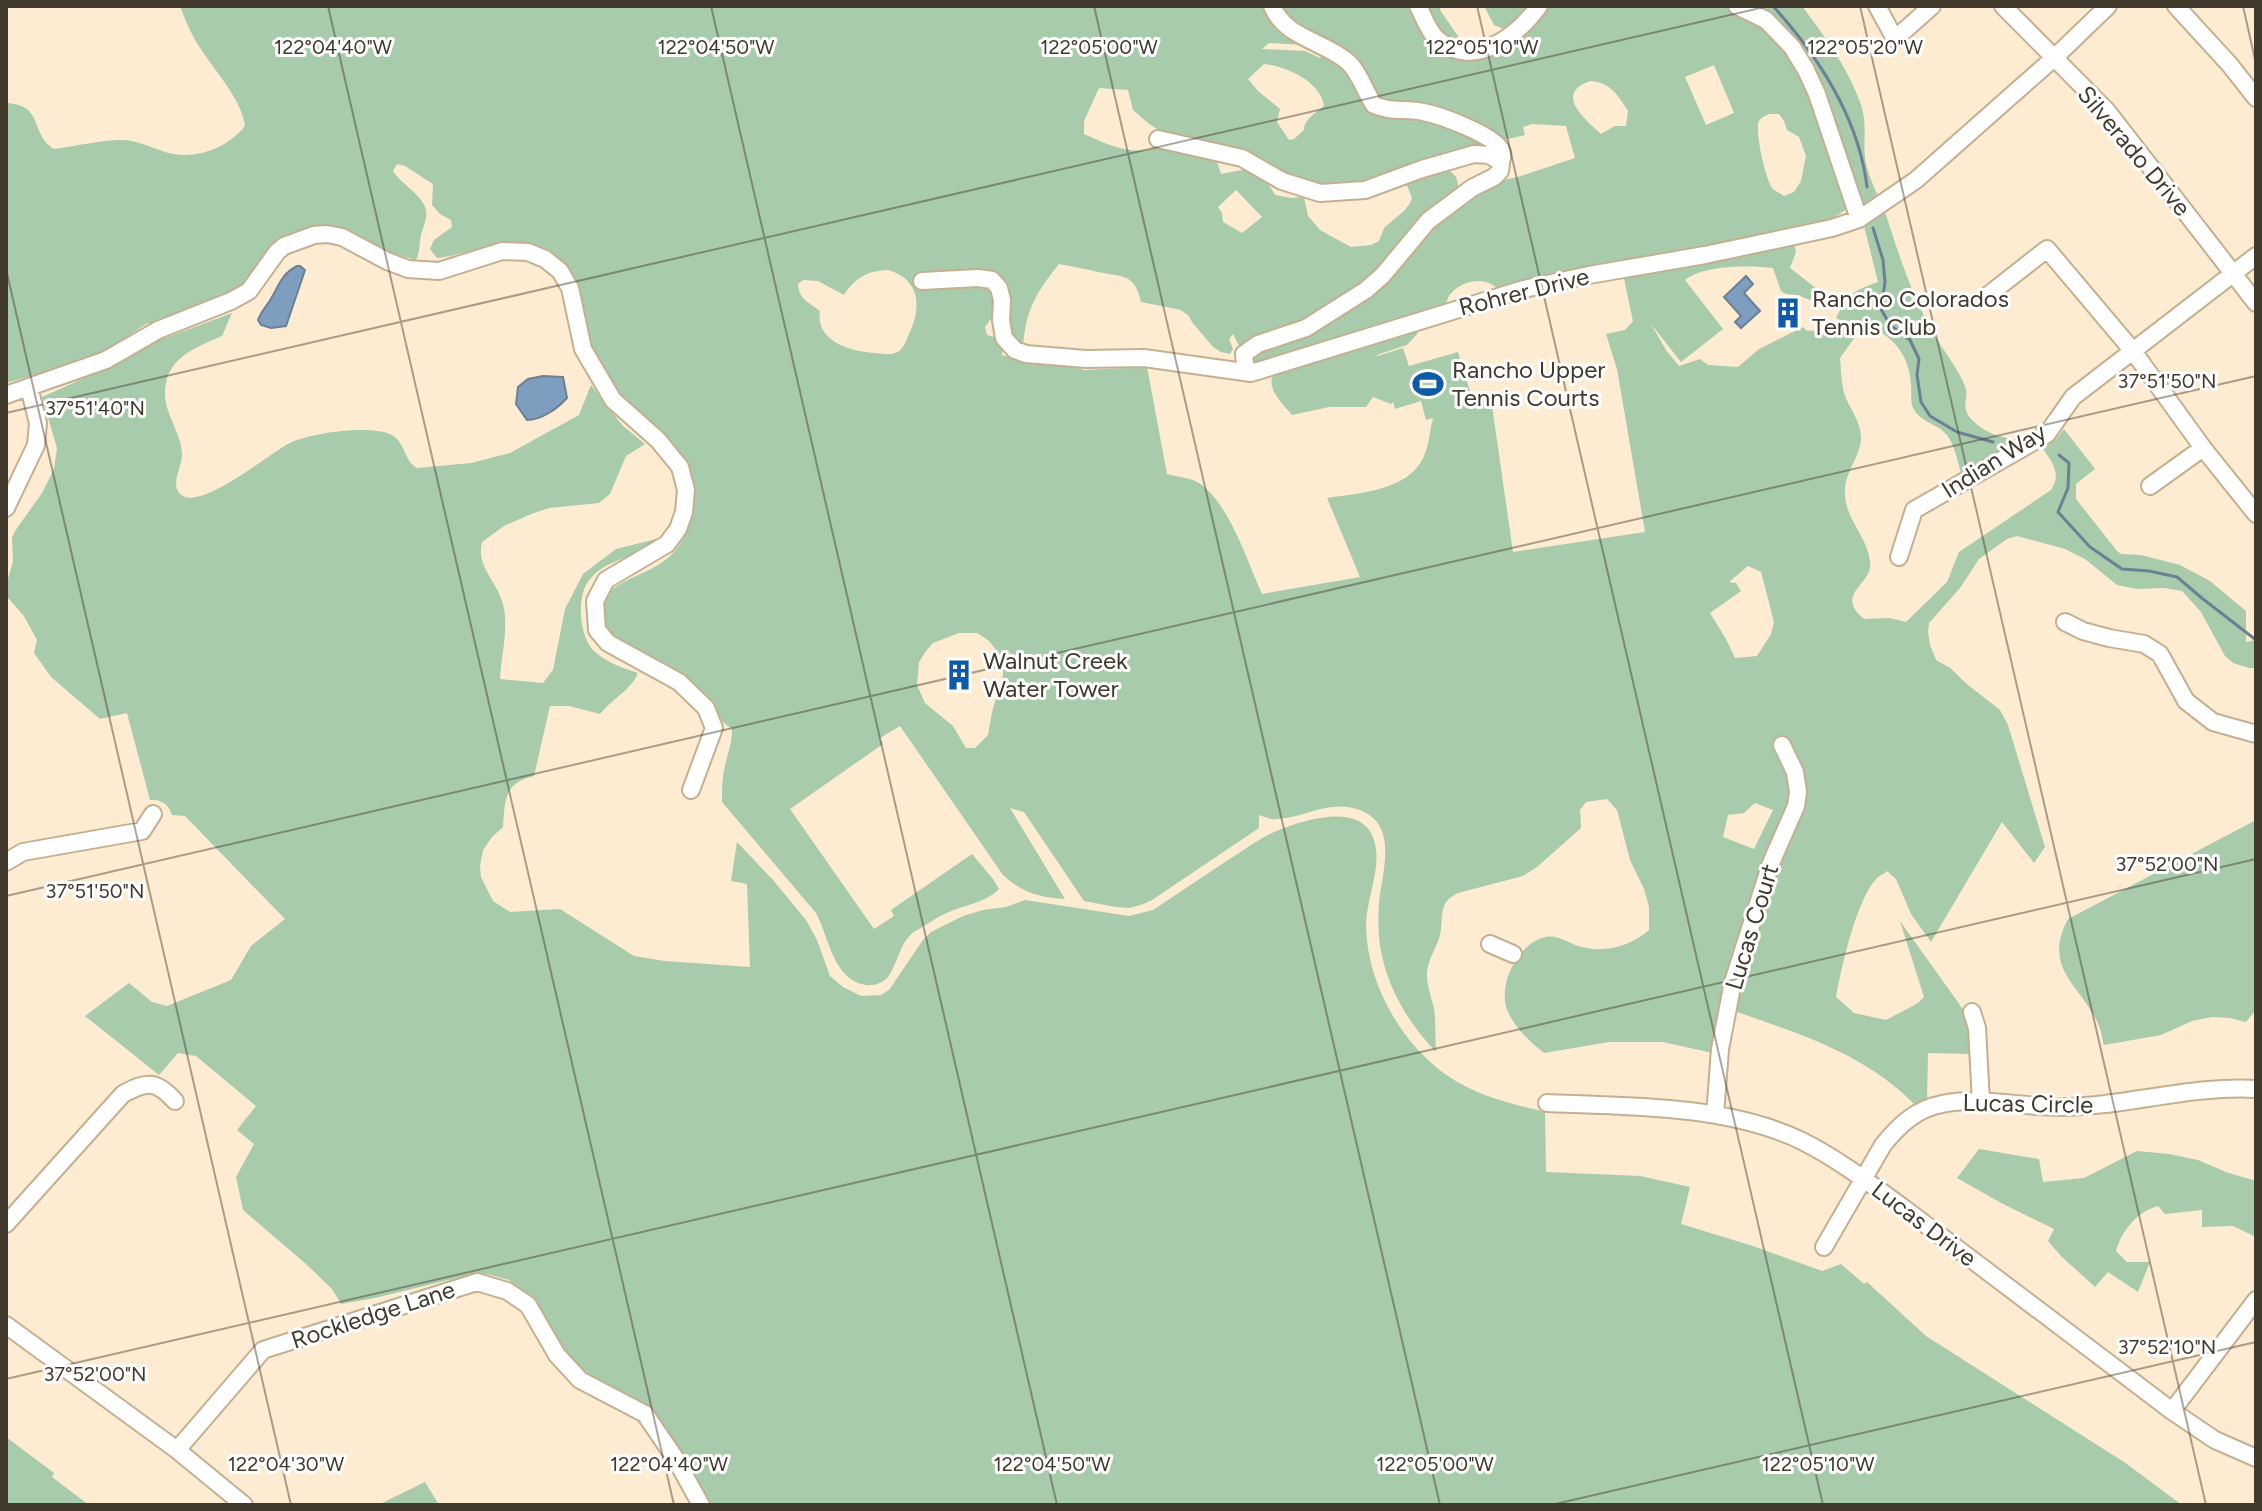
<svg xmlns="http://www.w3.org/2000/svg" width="2262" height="1511" font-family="Figtree,sans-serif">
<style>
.green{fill:#a7cbab;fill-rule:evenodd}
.water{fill:#7e9ec0;stroke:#6c8094;stroke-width:2}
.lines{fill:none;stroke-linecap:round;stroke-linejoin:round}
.stream{stroke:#6c8094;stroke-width:3}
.minor-casing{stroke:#c4b091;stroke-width:20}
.minor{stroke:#fff;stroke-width:16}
.ticks{fill:none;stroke:#42392d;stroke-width:2;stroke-opacity:0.45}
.labels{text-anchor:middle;stroke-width:6;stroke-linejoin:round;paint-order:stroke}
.street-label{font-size:24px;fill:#42392d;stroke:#fff}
.poi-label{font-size:24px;fill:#42392d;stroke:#fff;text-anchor:start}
.ticks-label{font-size:20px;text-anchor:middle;fill:#42392d;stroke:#fff;stroke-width:6;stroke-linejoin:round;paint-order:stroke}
</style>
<rect width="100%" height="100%" fill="#fdecd2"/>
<path class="green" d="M180 6H1269L1307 45 1269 43 1262 49 1305 51 1320 58 1323 53 1275 6H1441L1440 10 1462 42 1461 45 1488 55H1494L1500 51 1546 6H1802C1825 37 1849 69 1861 105 1869 128 1860 147 1868 171 1873 188 1883 204 1888 221 1900 258 1914 301 1934 334 1944 352 1957 367 1965 386 1970 400 1959 405 1972 420 1988 436 2006 439 2027 440L1962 476C1958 464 1955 445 1947 435 1937 423 1921 423 1913 408 1910 401 1912 392 1911 384 1909 353 1892 336 1865 323L1840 358C1841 368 1841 379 1843 389 1847 407 1862 420 1861 440 1859 459 1844 473 1845 493 1845 519 1867 536 1870 561 1874 585 1833 593 1864 619L1890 618 1906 622 1947 582 1959 552 2051 490C2062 474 2052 462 2043 449L2056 439 2064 429 2095 469 2076 484V499L2117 551 2121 554 2141 555 2180 565 2210 581 2246 611V642L2256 640V668H2249L2233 663 2225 656 2201 612 2182 591 2164 588 2137 589 2117 585 2085 559 2065 549 2017 536 2007 539 1979 559 1960 588 1929 623 1928 632 1930 645 1936 660 1950 668 1968 685 2000 710 2008 725 2045 847 2034 863 2002 822 1931 942 1911 914 1896 879 1887 871C1887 872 1877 877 1877 878 1857 897 1841 969 1836 997L1854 1013 1886 1020 1918 1003 1924 997 1900 921 1967 1015 1973 1036 1971 1054 1928 1053 1927 1099 1915 1105C1866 1054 1798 1033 1734 1011L1758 940 1754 933 1717 1054 1663 1042H1609L1544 1053C1530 1042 1515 1028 1508 1012 1496 987 1518 942 1546 937 1556 935 1566 941 1575 945 1601 954 1628 948 1649 930V907L1644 889 1630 860 1617 810 1607 799 1586 802 1580 810 1581 828 1537 867 1523 876 1458 893C1440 902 1443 911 1441 929 1440 943 1429 956 1427 971 1426 983 1431 996 1434 1008 1436 1022 1435 1037 1436 1052 1408 1023 1386 986 1380 945 1378 931 1378 916 1379 903 1382 872 1399 825 1360 810 1329 799 1307 817 1277 819 1271 820 1265 817 1259 815V828L1152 900 1141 905 1129 908 1116 907 1084 901 1024 812 1010 808 1065 899C1040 898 1021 892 1003 875L900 726 880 738 883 744 790 809 874 929 894 916 891 910 972 854 993 879 999 889C987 902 965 905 949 912 937 917 928 924 917 930 900 939 899 962 888 977 883 983 874 986 866 985 833 980 829 937 816 913L722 802C722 788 722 775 726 762 729 749 732 743 732 729L611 638C581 578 642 584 671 555 685 542 693 519 695 500 699 440 631 421 605 376 599 364 592 350 589 336 581 301 582 267 544 248 511 231 471 255 437 258L430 249 434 240 452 227 451 220 440 214 432 205 433 184 405 166 397 164 393 171C401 184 423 195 426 210 428 217 423 227 421 235 419 244 420 252 416 260L381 250 356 236 282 240 268 249 254 272 239 289 159 321 146 324 96 357 6 383V103C45 105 29 133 54 149 78 146 99 140 123 140 138 141 151 147 165 152 193 161 227 149 245 126 242 97 207 63 193 36 188 27 184 16 180 6ZM1264 64C1286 66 1321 82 1324 106 1316 113 1304 119 1304 130L1294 139 1289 140 1277 122 1280 109 1258 91 1248 79ZM1714 65 1734 113 1706 125 1685 77ZM1590 81C1610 82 1618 95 1628 111L1626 126H1615L1601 134C1586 120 1553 94 1590 81ZM1099 88 1128 90 1133 110 1149 124 1165 134 1322 189 1404 178 1412 198 1410 203 1405 210 1384 228 1379 241 1371 245 1351 247 1320 230 1308 216 1304 197 1291 198 1275 195C1259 166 1252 167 1221 174L1216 159 1161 145C1137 159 1106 144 1084 134V121ZM1769 114H1779L1784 121 1787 130 1799 137 1806 156 1801 181 1794 192 1784 196C1783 195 1774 190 1773 189 1766 182 1754 129 1759 121 1762 117 1765 116 1769 114ZM1424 116 1503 140 1525 135 1523 127 1532 124 1566 126 1575 158 1518 177 1458 189C1458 181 1457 175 1449 171L1445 158 1493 146ZM1236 190 1262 217 1242 233 1223 222 1222 213 1218 207ZM1858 202 1878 282C1853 291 1849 293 1836 318L1856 328 1835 324 1829 330 1807 331 1803 327 1759 349 1738 367 1708 365 1700 359 1679 366 1666 350 1651 324 1681 362 1723 329 1685 280C1703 265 1749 265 1773 268L1781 291 1786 294 1797 295 1810 300 1820 293 1817 289 1790 268 1796 252 1794 243 1623 274 1633 321 1625 330 1606 334 1617 369 1645 532 1513 552 1491 399 1474 404 1458 352 1409 366 1403 348 1378 356 1377 355 1407 345 1418 333V327L1274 372C1265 389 1282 402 1292 415L1329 407H1366L1373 397 1391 404 1393 402 1395 409 1421 401 1426 420 1433 418C1430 430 1429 445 1424 456 1409 491 1359 493 1327 498L1360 577 1262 594C1247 561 1231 508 1202 485 1194 478 1177 477 1167 474L1147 367 1084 370 1074 366 1039 364 1002 355 1003 345 998 338 987 335 985 327 996 312 1018 345 1023 347C1026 309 1036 293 1059 264 1072 266 1085 269 1098 272 1122 277 1135 273 1141 302L1181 310 1189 316 1192 322 1213 347 1221 352 1230 354 1233 349 1229 339 1233 334 1239 346 1252 358 1253 363 1256 364 1444 308C1444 307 1449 296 1449 296 1461 279 1489 275 1500 292L1814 226 1828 221ZM888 270C920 279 922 307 909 334 906 341 903 351 895 353 890 355 882 354 876 353 852 352 815 342 820 311 809 302 799 300 798 284L803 280 818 281 844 295C856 277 867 271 888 270ZM1748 566 1761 572 1774 622 1771 634 1757 656 1735 658 1726 639 1710 613 1741 591 1736 583 1729 582ZM959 633H977L988 640 998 652 1003 665V675L992 712 988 735 975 748H966L953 726 925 703 917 685 919 662 926 651 933 643ZM1755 803 1773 810 1754 849 1723 837 1728 815 1744 813Z
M1484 6H1535L1508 31 1494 25Z
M232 313 222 336C195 348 167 357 165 391 164 415 182 432 182 455 182 466 172 481 178 491 193 519 273 450 290 443 310 433 371 424 392 435 405 442 404 461 417 468L471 463 510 453 579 415 591 385 622 425 645 444 626 456 610 494 599 503 549 508 531 514 504 526 482 542C476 566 495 579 502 601 510 624 501 655 500 679L543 683 553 670 565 609 583 574 616 549 660 538C655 541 650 546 644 549 626 559 604 562 590 579 576 595 579 635 593 650 605 662 623 668 638 673 631 690 612 699 600 714L569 706H550L534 776C504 783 505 799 503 827L492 837 483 850 480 866 481 877 493 901 510 912 560 909 634 956 665 961 750 967 747 884 731 881 737 842 773 880 806 920 817 940 830 976 843 987 861 996 881 995 889 990 923 940 931 932 963 916 983 910 1006 907 1025 900 1129 916 1153 910C1177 894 1201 878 1225 862 1240 853 1255 841 1272 833 1297 822 1356 801 1372 835 1385 862 1366 897 1366 926 1367 983 1401 1044 1448 1076 1477 1096 1512 1104 1545 1112L1546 1172 1640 1176 1690 1187 1681 1224 1753 1246 1822 1271 1841 1264 1864 1284 1867 1282 1926 1336 2124 1462 2182 1505H707L705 1494 699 1492 664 1429 598 1383 567 1357 523 1292 509 1280 487 1274H473L375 1298 341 1304 332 1289 306 1264 243 1210 236 1177 254 1144 237 1130 256 1106 196 1056 178 1053 159 1075 85 1016 129 983 152 1002 167 1006 231 980 251 946 285 919 185 816 172 815C169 804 161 799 150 800L127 713 100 719 51 677 34 653 37 640 24 616 8 598 6 585 13 562 12 538 15 531 42 493 54 469 57 448 42 397 129 358 152 343Z
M2256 820V1010L2246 1022 2230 1018 2212 1017 2192 1021 2161 1035 2104 1045C2102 1039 2102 1032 2099 1026 2083 986 2041 970 2068 919Z
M1979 1149 2039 1159 2043 1182 2084 1178 2137 1151 2169 1154 2198 1160 2226 1172 2256 1181V1237L2233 1226 2202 1227V1210L2165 1214 2158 1206C2137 1212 2122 1230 2116 1251L2127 1262H2150L2138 1292 2108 1272 2095 1287 2061 1256 2048 1241 2054 1229 2003 1204 1957 1178Z
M6 1437 54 1473 52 1477 89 1505H6Z
M425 1482 439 1505H378Z"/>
<path class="water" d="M297 266H300L305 270 286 326 271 328 261 325 258 320C261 311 268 305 272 297 280 283 282 274 297 266Z
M1746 276 1753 284 1744 293 1760 311 1741 328 1735 322 1741 316 1724 297Z
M543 376 563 377 567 398C558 408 542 420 527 420L516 404 518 387 528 379Z"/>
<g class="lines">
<path class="stream" d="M1773 6C1818 56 1859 119 1867 187
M1873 228 1883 260 1885 282 1881 309 1890 325 1910 340 1919 359 1917 375 1921 402 1930 416 1957 432 1993 442
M2059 455 2069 463 2068 488 2058 512 2090 547 2122 569 2149 571 2177 577 2203 599 2256 640"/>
<g class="minor-casing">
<path id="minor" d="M1272 6C1285 38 1324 41 1348 62 1360 73 1365 92 1374 105 1393 113 1405 108 1423 112 1440 115 1494 135 1501 150 1504 155 1502 157 1501 162
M1418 6C1424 17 1428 31 1437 39 1473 71 1517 36 1539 6
M1737 6 1766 20 1792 47 1806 70 1817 94 1859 219
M1877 6 1895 39 1932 6
M2003 6 2107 111 2256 303
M2176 6 2230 65 2256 98
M1158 139 1242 158 1282 181 1320 193 1365 190 1422 169 1474 154 1489 155 1501 162 1500 171 1494 177 1472 188 1428 221 1383 275 1366 290 1306 328 1258 344 1244 354 1245 365 1251 373
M922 281 978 278 992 280 999 288 1002 300 1001 320 1004 338 1015 350 1026 354 1086 359 1144 358 1251 373 1524 289 1589 275 1705 255 1804 234 1832 228 1859 219 1916 180 2054 58 2108 6
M1987 296 2047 249 2133 351 2203 448 2256 514
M6 395 106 360 158 330 231 301 249 291 277 252 284 246 314 235 327 234 342 237 387 261 408 269 439 271 502 251 528 252 545 259 560 271 570 288 583 349 613 400 658 440 680 467 686 490 684 512 678 529 667 544 606 580 595 601 597 630 608 643 679 682 706 708 714 728 691 790
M2150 486 2203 448
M6 508 36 445 38 423 29 387
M1899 557 1914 510 2047 434 2073 397 2256 256
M2065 622 2083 631 2109 638 2144 644 2160 654 2186 701 2213 722 2256 734
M6 862 23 852 142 831 153 814
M1490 944 1513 954
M1972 1012 1977 1028 1981 1102
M1547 1103C1628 1106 1728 1105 1802 1141 1838 1159 1872 1185 1905 1209L2172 1411 2215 1440 2256 1458
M1715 1115 1720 1049 1733 982 1771 863 1796 806 1798 792 1795 772 1782 745
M6 1224 123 1094C147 1081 156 1080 175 1101
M1824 1247 1883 1145C1899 1125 1916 1109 1942 1104 1980 1096 2021 1107 2059 1107 2125 1107 2190 1085 2256 1089
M6 1325 177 1450 244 1505
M2172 1411 2256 1300
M177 1450 263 1350 477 1282 507 1291 528 1305 557 1355 580 1380 645 1414 675 1458 701 1505"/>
</g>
<use href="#minor" class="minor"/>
</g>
<path class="ticks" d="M328 6 674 1505M711 6 1057 1505M1094 6 1440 1505M1477 6 1823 1505M1860 6 2206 1505M2243 6 2256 64M6 269 291 1505M6 413 1769 6M6 896 2256 376M6 1379 2256 859M1551 1505 2256 1342"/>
<defs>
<g id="building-bare" transform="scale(2.4)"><path d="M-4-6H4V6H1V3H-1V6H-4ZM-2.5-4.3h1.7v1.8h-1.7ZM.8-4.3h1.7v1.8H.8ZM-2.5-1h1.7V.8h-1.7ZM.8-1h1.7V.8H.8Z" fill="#0d5aa9" stroke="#fff" stroke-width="2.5" paint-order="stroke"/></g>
<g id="stadium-bare" transform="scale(2.4)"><path d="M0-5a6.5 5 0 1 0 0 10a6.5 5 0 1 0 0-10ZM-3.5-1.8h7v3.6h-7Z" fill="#0d5aa9" stroke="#fff" stroke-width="2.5" paint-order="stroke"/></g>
</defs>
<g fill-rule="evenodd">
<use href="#building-bare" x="1788" y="313"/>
<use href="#stadium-bare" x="1428" y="384"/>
<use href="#building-bare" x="959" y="675"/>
</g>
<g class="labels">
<g class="street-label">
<text transform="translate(2134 151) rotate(50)" y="8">Silverado Drive</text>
<text transform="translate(1524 292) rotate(-14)" y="8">Rohrer Drive</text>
<text transform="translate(1994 461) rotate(-32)" y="8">Indian Way</text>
<text transform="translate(1752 927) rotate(-73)" y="8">Lucas Court</text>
<text transform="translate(2028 1104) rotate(1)" y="8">Lucas Circle</text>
<text transform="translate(1924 1224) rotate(37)" y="8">Lucas Drive</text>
<text transform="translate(373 1315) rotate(-18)" y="8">Rockledge Lane</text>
</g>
<g class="poi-label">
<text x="1812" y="307">Rancho Colorados<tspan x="1812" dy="28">Tennis Club</tspan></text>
<text x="1452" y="378">Rancho Upper<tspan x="1452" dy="28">Tennis Courts</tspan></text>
<text x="983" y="669">Walnut Creek<tspan x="983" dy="28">Water Tower</tspan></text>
</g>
</g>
<g class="ticks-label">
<text x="333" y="54">122°04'40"W</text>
<text x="716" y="54">122°04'50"W</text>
<text x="1099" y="54">122°05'00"W</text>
<text x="1482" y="54">122°05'10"W</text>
<text x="1865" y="54">122°05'20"W</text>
<text x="2167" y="388">37°51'50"N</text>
<text x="95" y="415">37°51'40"N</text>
<text x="2167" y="871">37°52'00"N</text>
<text x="95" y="898">37°51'50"N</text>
<text x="2167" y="1354">37°52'10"N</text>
<text x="95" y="1381">37°52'00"N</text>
<text x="286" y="1471">122°04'30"W</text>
<text x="669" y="1471">122°04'40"W</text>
<text x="1052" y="1471">122°04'50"W</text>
<text x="1435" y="1471">122°05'00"W</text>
<text x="1818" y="1471">122°05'10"W</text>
</g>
<rect width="2262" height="1511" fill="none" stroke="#42392d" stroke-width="16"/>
</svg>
